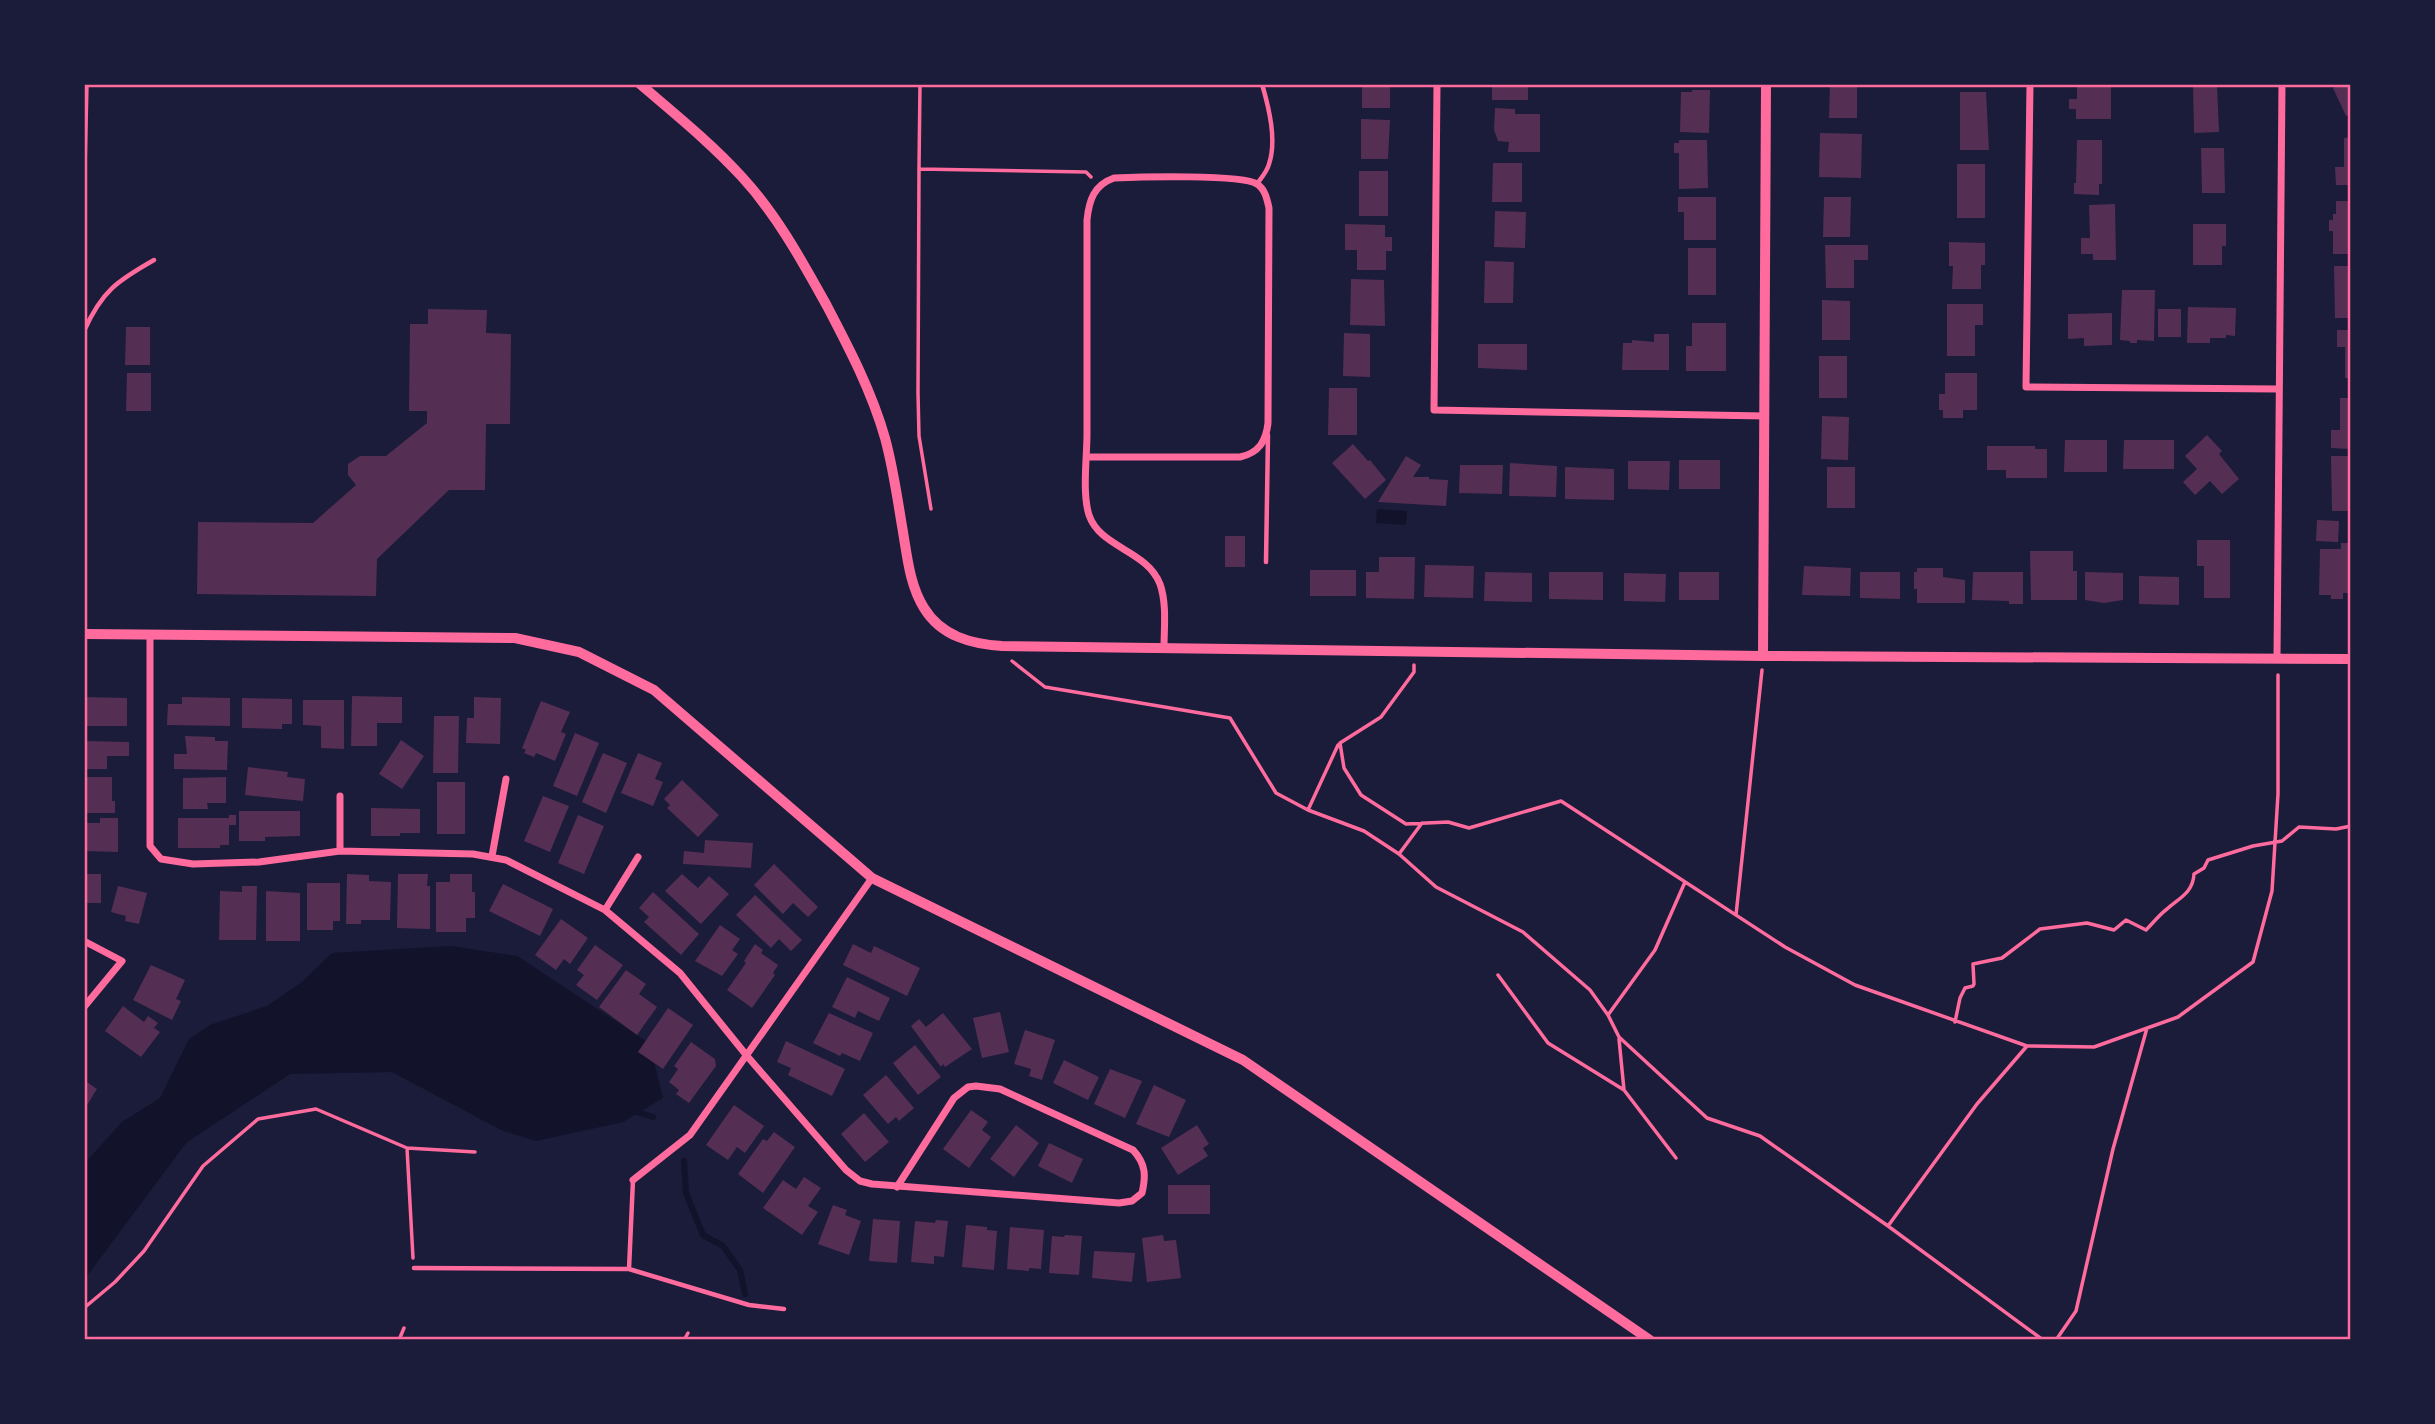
<svg xmlns="http://www.w3.org/2000/svg" width="2435" height="1424" font-family="'PT Sans Narrow',sans-serif">
<style>
.water{fill:#12122b}
.lines{fill:none;stroke-linecap:round;stroke-linejoin:round}
.stream{stroke:#12122b;stroke-width:6}
.building{fill:#542f53}
.path{stroke:#ff6b9d;stroke-width:3.5}
.service{stroke:#ff6b9d;stroke-width:4.5}
.minor{stroke:#ff6b9d;stroke-width:7}
.tertiary{stroke:#ff6b9d;stroke-width:10}
.neatline{fill:none;stroke:#ff6b9d;stroke-width:2.5}
</style>
<rect width="100%" height="100%" fill="#1b1b3a"/>
<path class="water" d="M1377 509 1407 511 1406 525 1376 523Z
M451 946 517 956 649 1043 663 1098 623 1122 536 1141 503 1131 392 1072 290 1074 186 1143 84 1280V1164L122 1122 160 1098 189 1039 210 1025 267 1006 302 982 332 953Z"/>
<g class="lines">
<path class="stream" d="M633 1111 653 1117
M684 1161 686 1193 703 1235 723 1246 740 1270 745 1294"/>
</g>
<path class="building" d="M1362 84H1390V108H1362Z
M1492 84H1528V100H1492Z
M1830 84H1857V118H1829Z
M2088 84H2111V119H2076V109H2069V99H2077V87L2088 86Z
M2193 84H2217L2219 132 2194 133Z
M2341 84H2351V113L2346 116 2333 88Z
M1692 90H1710L1709 133 1680 132 1681 92H1692Z
M1960 92H1986L1989 150H1960Z
M1495 108 1515 109V114H1540V152H1508L1509 142 1498 141 1494 130Z
M1361 119 1390 120 1388 159H1361Z
M1820 133 1862 134 1861 178 1819 177Z
M2351 137V185H2336L2335 167H2344V138Z
M1679 140H1707L1708 188 1679 189V153H1674V143H1679Z
M2077 140H2102V184H2099V195L2074 194V183H2076Z
M2201 148H2224L2225 193H2202Z
M1493 163H1522V202H1492Z
M1957 164H1985V218H1957Z
M1359 171H1388V216H1359Z
M1678 197H1716V240H1684V212H1678Z
M1824 197H1851L1850 237H1823Z
M2336 201H2351V254H2333V231H2329V220H2333V214H2336Z
M2115 204 2116 260H2093V254H2081V238H2090L2089 205Z
M1495 211 1526 212 1525 248 1494 247Z
M1345 224 1385 225V237H1392V251H1386V270H1357V250H1345Z
M2193 224H2226V246H2222V265H2193Z
M1949 242 1985 243V265H1981V289H1952L1953 266H1949Z
M1825 245H1868V260H1854V288H1826Z
M1688 248H1716V295H1688Z
M1485 261 1514 262 1513 303H1484Z
M2334 266H2351V318H2335Z
M1351 279 1384 280 1385 326 1350 325Z
M2122 290H2155L2154 341 2137 340V343H2130V341L2120 340Z
M1822 300 1850 301V340H1822Z
M1947 304H1983V325H1975V356H1947Z
M2188 307 2236 308 2235 336 2226 335V338H2210V343H2187Z
M428 309 487 310 486 333 511 334 510 424H486L485 490H449L377 559 376 596 197 594 198 522 313 523 356 485 348 475V464L360 456H386L427 423V411H409L410 324H428Z
M2158 309H2181V337H2158Z
M2112 313V345L2084 346V338L2068 339V314Z
M1692 323H1726V371H1686V346H1692Z
M126 327H150V365H125Z
M2337 330H2351V378H2345V347H2337Z
M1344 333 1370 334V377L1343 376Z
M1654 334H1669V370H1622L1623 343H1632V340L1654 342Z
M1478 344H1527V370L1478 368Z
M1819 356H1847V398H1819Z
M127 373H151V411H126Z
M1945 373H1977V410H1963V418H1943V410H1939V394H1945Z
M1329 388H1357V435H1328Z
M2340 398H2351V449L2331 448V430H2340Z
M1822 416 1849 417 1848 460 1821 459Z
M2207 435 2222 451 2219 454 2239 479 2222 494 2210 481 2195 495 2183 482 2197 469 2185 456Z
M2065 440H2107V472H2064Z
M2124 440H2174V469H2123Z
M1353 444 1368 461 1370 460 1386 480 1365 499 1332 463Z
M1987 446H2035V449H2047V478H2006V470H1987Z
M1406 456 1421 465 1413 477H1429V479L1448 480 1446 506 1378 502Z
M2331 456H2351V511H2332Z
M1679 460H1720V489H1679Z
M1628 461H1670L1669 490 1628 489Z
M1510 463 1557 466 1556 497 1509 496Z
M1460 465H1503L1502 494 1459 493Z
M1565 467 1614 469V500L1565 499Z
M1827 467H1855V508H1827Z
M2317 520 2339 521 2338 542 2316 541Z
M1225 536H1245V567H1225Z
M2197 540H2230V598H2204V566H2197Z
M2341 543H2351V593H2343V599H2331V595H2319L2320 549H2341Z
M2030 551H2073V571H2077V600H2031Z
M1379 557H1415L1414 599 1366 598V572H1379Z
M1425 565 1474 566 1473 598 1424 597Z
M1804 566 1851 568 1850 596 1802 595Z
M1917 568H1943V577L1965 580V603H1917V589H1914V572H1917Z
M1310 570H1356V596H1310Z
M1485 572 1532 573V602L1484 601Z
M1549 572H1603V600L1549 599Z
M1679 572H1719V600H1679Z
M1860 572H1900V599L1860 598Z
M1973 572H2023V604H2009V601L1972 600Z
M2085 572 2123 573V600L2104 603 2085 600Z
M1624 573 1666 574 1665 602 1624 601Z
M2139 576 2179 577V605L2139 604Z
M352 696 402 697V723H377V746H351Z
M84 697 127 698V726H84Z
M182 697 230 698V726L167 725 168 704H182Z
M474 697 501 698 500 744 466 743 467 718H474Z
M242 698 292 699V724H282V729L242 728Z
M303 700H344V749L321 748V726L303 725Z
M541 701 570 712 561 732 566 734 555 761 536 753 534 757 524 753 526 750 522 748Z
M434 716H459L458 773H433Z
M575 733 599 743 577 796 553 786Z
M185 736 215 737V741H228L227 770 174 769V754H187Z
M401 740 424 756 402 789 379 774Z
M84 741 129 742V756H107V769H84Z
M603 753 627 763 606 813 582 802Z
M638 753 662 763 655 779 663 782 653 806 621 793Z
M248 767 288 772 287 777 305 779 303 801 245 795Z
M84 777H112V801H115V813H85Z
M226 777V803H207L208 809H183V778Z
M682 780 719 815 698 837 667 808 670 805 664 799Z
M437 782H465V834H437Z
M543 796 569 806 550 852 524 841Z
M371 808 420 809V833H400V836H371Z
M239 811H300V836L265 837V841H239Z
M229 815H236V825H229V845H220V848H178V818H229Z
M578 815 604 826 584 874 558 863Z
M100 818H118V852L84 851V823H100Z
M705 840 753 843 751 868 683 864 684 851 704 853Z
M774 864 818 907 808 917 793 903 783 914 754 885Z
M84 874H101V903H84Z
M347 874 369 875V881L391 882 390 920H361V924H346Z
M398 874H428L427 886H430V929L397 928Z
M450 874H472V892H475V918H466V932H436V882H450Z
M682 874 698 888 709 876 729 894 701 924 665 891Z
M307 883H340V921H333V930H307Z
M503 884 553 909 540 936 489 911Z
M118 886 147 893 139 924 125 921 126 916 111 912Z
M242 886H257L256 940H219L220 891 242 892Z
M266 891 300 893V941H266Z
M653 892 699 934 681 955 644 922 649 917 639 908Z
M755 895 802 940 791 951 779 939 771 948 736 915Z
M561 919 588 938 570 964 564 959 556 970 535 955Z
M720 925 740 939 732 950 738 954 722 976 695 961Z
M755 944 763 950 761 953 778 965 773 973 775 975 752 1008 727 990 746 963 744 961Z
M853 944 871 953 874 946 920 968 907 996 843 965Z
M595 945 623 965 597 1000 576 985 584 975 577 970Z
M151 965 185 980 176 999 181 1001 172 1020 133 1000Z
M626 970 646 984 639 994 657 1007 637 1035 599 1007Z
M847 977 890 998 879 1021 858 1011 855 1018 832 1007Z
M123 1006 144 1022 148 1016 158 1023 154 1028 160 1032 141 1057 105 1031Z
M668 1008 693 1025 663 1069 638 1052Z
M1000 1012 1009 1052 982 1058 973 1018Z
M829 1013 873 1033 860 1061 842 1053 840 1056 813 1043Z
M943 1013 972 1049 945 1067 943 1064 941 1067 911 1026 919 1019 926 1027Z
M1025 1030 1055 1040 1042 1080 1029 1076 1031 1069 1014 1064Z
M786 1041 845 1069 832 1096 788 1075 791 1068 777 1062Z
M691 1042 715 1059 716 1066 689 1103 676 1094 679 1090 669 1082 678 1069 674 1066Z
M915 1045 941 1077 918 1095 893 1063Z
M1064 1060 1099 1077 1088 1100 1053 1083Z
M1110 1069 1142 1081 1125 1118 1094 1104Z
M886 1075 914 1108 899 1121 896 1117 888 1124 863 1095Z
M84 1080 97 1089 84 1110Z
M1154 1085 1186 1100 1169 1137 1136 1124Z
M734 1105 764 1126 745 1153 737 1147 728 1160 706 1145Z
M971 1110 988 1122 982 1130 991 1137 969 1168 943 1149Z
M864 1113 889 1142 865 1162 841 1134Z
M1016 1125 1039 1143 1014 1177 990 1159Z
M1197 1125 1209 1144 1203 1148 1208 1156 1178 1175 1161 1148Z
M774 1132 795 1147 763 1193 738 1174 763 1139 767 1141Z
M1049 1143 1083 1159 1072 1183 1038 1166Z
M804 1177 821 1188 808 1206 818 1212 802 1235 763 1208 783 1180 796 1189Z
M1168 1185H1210V1214H1168Z
M833 1205 847 1210 845 1215 861 1221 849 1255 818 1244Z
M873 1219 900 1221 897 1263 869 1261Z
M936 1220 948 1221 944 1257 934 1256V1264L911 1262 915 1221 935 1223Z
M966 1225 987 1227V1230L997 1231 994 1270 962 1267Z
M1010 1227 1044 1230 1041 1269 1029 1268V1271L1007 1269Z
M1065 1235 1082 1236 1079 1275 1049 1273 1052 1236 1064 1237Z
M1163 1235 1164 1241 1176 1240 1181 1278 1147 1282 1142 1238Z
M1094 1251 1135 1253 1132 1282 1092 1278Z"/>
<g class="lines">
<path class="path" d="M919 169 920 84
M84 211 87 84
M931 509 919 436 918 393 919 169 1086 172 1091 177
M1012 661 1045 687 1230 718 1276 793 1308 810 1364 831 1399 854 1436 887 1523 932 1590 990 1608 1015 1619 1037 1707 1118 1760 1136 1888 1226 2043 1340
M1414 665V672L1381 717 1340 743 1344 768 1361 795 1406 824 1448 822 1469 828 1561 801 1785 947 1855 985 2027 1046 2094 1047 2178 1017 2253 962 2272 891 2278 794V675
M1308 810 1338 745
M1399 854 1422 823
M1736 915 1762 670
M1498 975 1548 1043 1624 1090 1676 1158
M1608 1015 1655 950 1685 882
M1955 1022 1960 998 1965 988 1973 986 1974 984 1973 964 2002 958 2040 929 2087 923 2114 930 2126 920 2146 930C2153 923 2159 915 2167 909 2179 898 2193 893 2194 874L2204 868 2208 860 2253 846 2282 841 2299 827 2336 829 2351 826
M1619 1039 1624 1090
M407 1148 413 1258
M1888 1226 1977 1104 2027 1046
M84 1308 115 1282 144 1251 203 1166 258 1119 316 1109 407 1148 475 1152
M399 1340 404 1328
M684 1340 688 1333
M2056 1340 2076 1311 2113 1149 2147 1028"/>
<path class="service" d="M1257 184C1261 178 1267 172 1269 164 1277 140 1269 108 1262 84
M84 331C102 291 117 281 154 260
M1266 562 1268 435
M414 1268 629 1269 633 1180
M629 1269 749 1305 784 1309"/>
<path class="minor" d="M1437 84 1434 410 1765 416
M2030 84 2026 387 2278 389
M1087 457H1240C1259 453 1266 441 1268 423L1269 208C1267 199 1265 189 1257 184 1242 174 1137 177 1114 178 1094 185 1089 200 1087 220 1087 292 1087 363 1087 434 1087 457 1082 493 1089 515 1100 548 1147 550 1160 584 1167 604 1164 628 1164 648
M150 634V846L161 859 193 864 259 862 340 851 473 854 506 860 605 910 680 973 747 1056 846 1170 860 1181 872 1184 1119 1203 1132 1201 1142 1193C1146 1176 1146 1164 1133 1150L1000 1089 976 1086 968 1087 954 1098 897 1187
M2277 658 2282 84
M340 796V851
M492 856 506 779
M605 910 638 857
M84 941 122 961 84 1007
M633 1180 690 1135 872 878"/>
<path class="tertiary" d="M640 84C675 114 711 143 742 177 777 215 802 261 827 306 849 348 872 392 885 438 893 467 897 496 902 526 907 554 909 584 924 608 941 636 971 644 1002 646L1763 656 2351 659
M84 634 515 638 579 652 654 690 872 878 1243 1060 1650 1340
M1763 656 1766 84"/>
</g>
<rect width="2435" height="1424" fill="none" stroke="#1b1b3a" stroke-width="172"/>
<rect x="86" y="86" width="2263" height="1252" class="neatline"/>
</svg>
